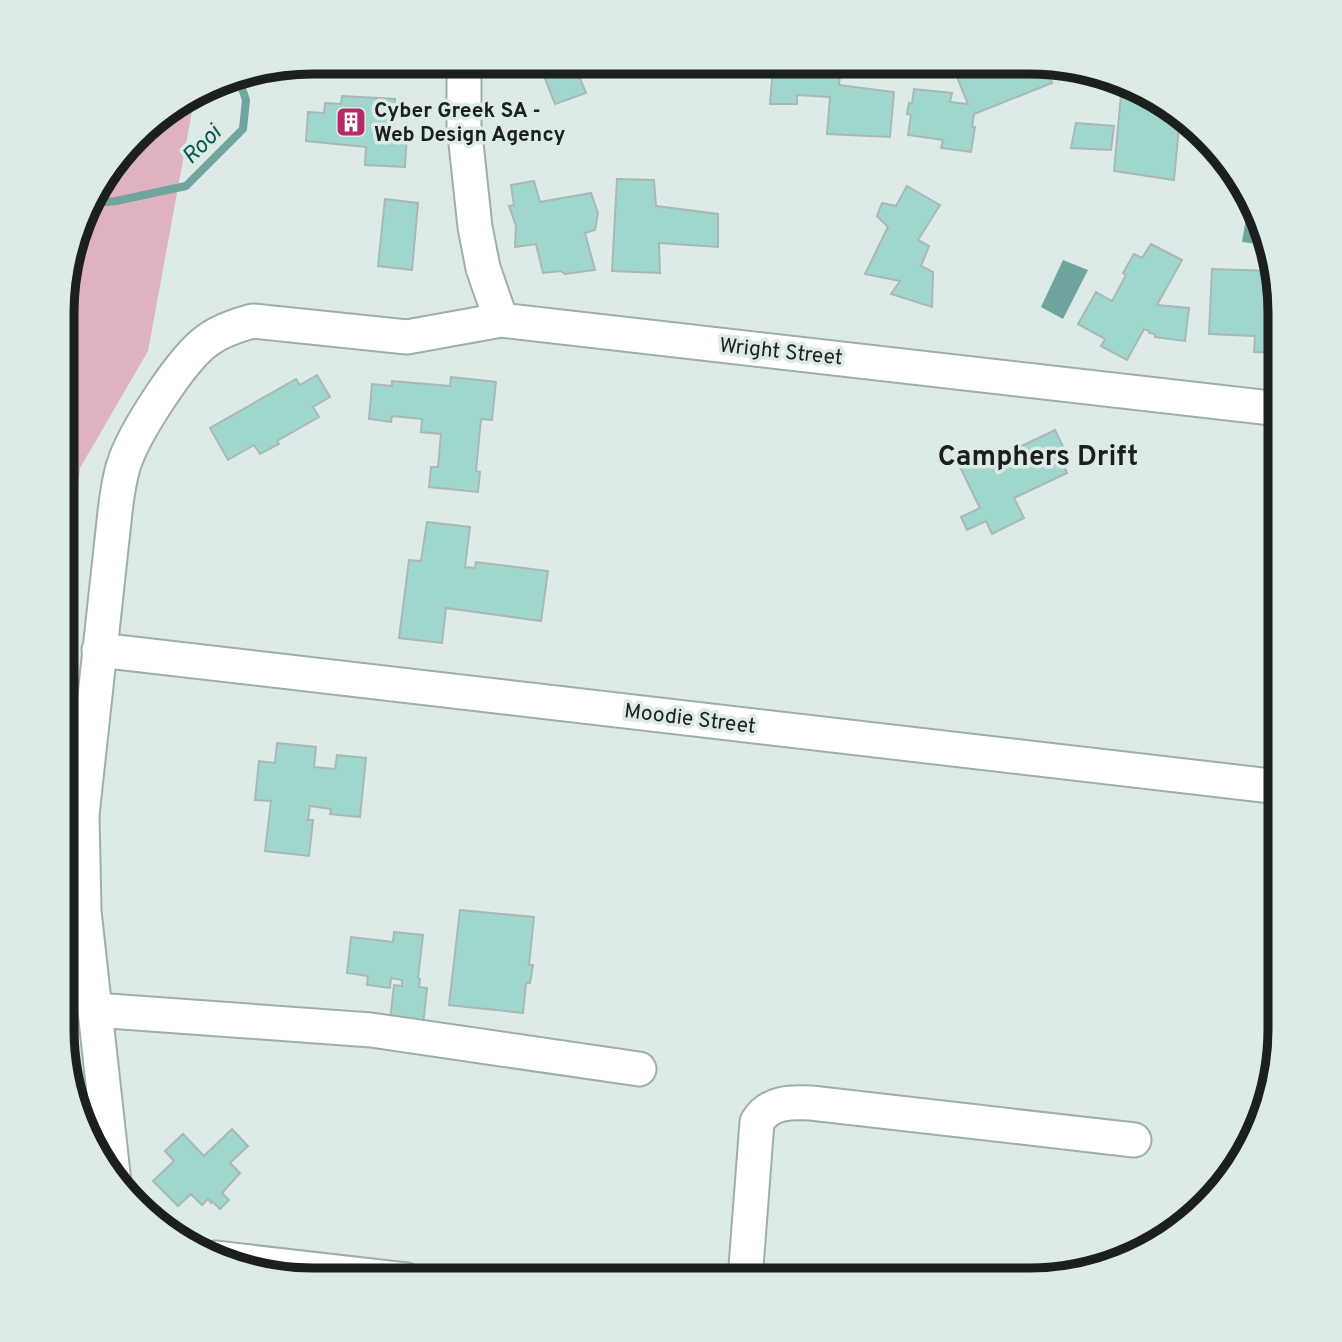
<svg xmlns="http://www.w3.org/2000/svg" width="1342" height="1342" font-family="Overpass,sans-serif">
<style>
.green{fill:#dfb2bf}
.water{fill:#6fa59e}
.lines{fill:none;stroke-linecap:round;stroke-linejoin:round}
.stream{stroke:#6fa59e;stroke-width:8}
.building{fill:#9fd7cf;stroke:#a9b7b5;stroke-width:2}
.minor-casing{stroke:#9fadab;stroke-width:37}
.minor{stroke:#fff;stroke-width:33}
.labels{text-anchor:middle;stroke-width:7;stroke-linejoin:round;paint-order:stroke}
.poi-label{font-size:21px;font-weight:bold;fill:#1b201f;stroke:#dceae8;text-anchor:start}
.street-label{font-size:21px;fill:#1b201f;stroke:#dceae8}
.water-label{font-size:23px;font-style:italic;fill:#045650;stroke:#dceae8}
.district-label{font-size:28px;font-weight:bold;fill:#1b201f;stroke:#dceae8}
.rim{fill:none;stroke:#1b201f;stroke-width:9}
</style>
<rect width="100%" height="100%" fill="#dceae8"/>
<path class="green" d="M195 95 148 351 80 468 64 603 66 264 95 187 147 123Z
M62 973 74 1105 62 1046Z"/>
<path class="water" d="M1252 212H1257L1268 234 1258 244 1242 242 1246 218Z
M1063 260 1088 270 1063 319 1041 307Z"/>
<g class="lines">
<path class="stream" d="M88 204 116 201 186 186 243 129 246 100 237 74"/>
</g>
<path class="building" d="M525 62H579L574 64 586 93 555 104 542 71 530 73Z
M753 62 841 63 839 85 894 92 890 137 827 134 830 97 797 95V104H770L773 69 753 67Z
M991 63H1044L1052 83 974 114 972 127H975L971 152 941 148 943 140 908 135 911 115 907 114 909 103 912 104 914 89 952 93 950 102 968 104 957 77Z
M1122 84 1155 95 1180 116 1174 180 1114 171Z
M342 96 395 99 393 131 407 133 405 167 365 165 366 147 306 141 308 112 324 113 325 103 341 104Z
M1076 123 1114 126 1111 150 1071 148Z
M617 179 654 180 656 206 718 214V247L659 243 660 273 612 271Z
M534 181 540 202 591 193 598 213 595 230 585 233 595 270 565 274 561 271 543 273 536 244 515 247 516 226 509 206 514 205 511 185Z
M907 186 940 205 918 240 929 246 921 266 933 272 932 307 891 294 900 281 865 274 888 227 877 216 882 203 896 206Z
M385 199 418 203 412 270 378 266Z
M1151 244 1182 260 1157 305 1189 308 1185 341 1155 337V334L1149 333V331L1144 329 1127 360 1101 346 1105 339 1078 324 1096 292 1112 301 1126 275 1123 273 1134 254 1142 258Z
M1212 269 1275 271 1280 296V333L1276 353 1254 352 1255 336 1209 334Z
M317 375 330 397 313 407 319 417 277 441 279 444 260 454 254 445 228 460 210 428 296 379 300 385Z
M451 377 496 382 492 420 481 419 476 471 480 472 478 492 429 487 431 467H438L441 434 421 432 422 419 392 416 391 422 369 419 372 384 392 386V381L450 386Z
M1055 430 1067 455 1060 458 1067 473 1014 498 1024 518 992 534 986 521 967 530 961 517 980 508 960 467 992 452 996 463 1011 456 1009 452Z
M427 522 470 527 465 567 475 568 476 562 548 571 541 621 446 608 442 643 399 638 409 560 421 561Z
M277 743 316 747 314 767 335 769 337 755 366 758 360 817 330 814 331 809 310 806 308 820H313L309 856 265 851 271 801 255 800 259 761 275 763Z
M460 910 534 917 529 965H533L530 983H526L523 1013 449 1005Z
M394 932 423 935 418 978 420 979 419 987 427 988 423 1025 390 1021 394 985 402 986V980L391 978 390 988 367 985 368 976 347 973 351 937 393 942Z
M232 1129 248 1146 230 1163 240 1173 222 1193 229 1200 220 1209 212 1201 211 1203 208 1199 202 1205 191 1194 178 1206 153 1181 174 1161 165 1151 183 1134 204 1156Z"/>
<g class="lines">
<g class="minor-casing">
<path id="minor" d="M464 62V125L475 227 483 268 501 320
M99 650 1280 787
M95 1010 371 1030 639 1069
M114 1183 84 911 82 815 115 512C117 495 119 479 124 464 134 433 182 358 208 340 222 330 238 325 253 321L407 337 501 320 1280 409
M215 1258 406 1280
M745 1280 757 1122C769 1102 790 1102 811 1103L1134 1140"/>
</g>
<use href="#minor" class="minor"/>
</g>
<defs>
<g id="building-square" transform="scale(1.575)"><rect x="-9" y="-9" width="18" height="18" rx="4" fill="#b62b67" stroke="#dceae8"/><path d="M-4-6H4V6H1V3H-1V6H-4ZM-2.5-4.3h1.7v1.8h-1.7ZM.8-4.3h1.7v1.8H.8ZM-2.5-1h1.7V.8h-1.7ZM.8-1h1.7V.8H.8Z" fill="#fff"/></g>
</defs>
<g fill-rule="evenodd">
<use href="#building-square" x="351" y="122"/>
</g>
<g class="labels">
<g class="poi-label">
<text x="374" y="117">Cyber Greek SA -<tspan x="374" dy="24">Web Design Agency</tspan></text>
</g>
<g class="street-label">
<text transform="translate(781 351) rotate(6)" y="7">Wright Street</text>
<text transform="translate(690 718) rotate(7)" y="7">Moodie Street</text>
</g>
<g class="water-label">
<text transform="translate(201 144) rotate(-45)" y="8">Rooi</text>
</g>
<g class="district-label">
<text x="1038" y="465">Camphers Drift</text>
</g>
</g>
<path d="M0 0H1342V1342H0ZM313 74H1029A239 239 0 0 1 1268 313V1029A239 239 0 0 1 1029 1268H313A239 239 0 0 1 74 1029V313A239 239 0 0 1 313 74Z" fill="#dceae8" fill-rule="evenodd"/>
<path class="rim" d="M313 74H1029A239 239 0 0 1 1268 313V1029A239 239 0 0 1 1029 1268H313A239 239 0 0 1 74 1029V313A239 239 0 0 1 313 74Z"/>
</svg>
